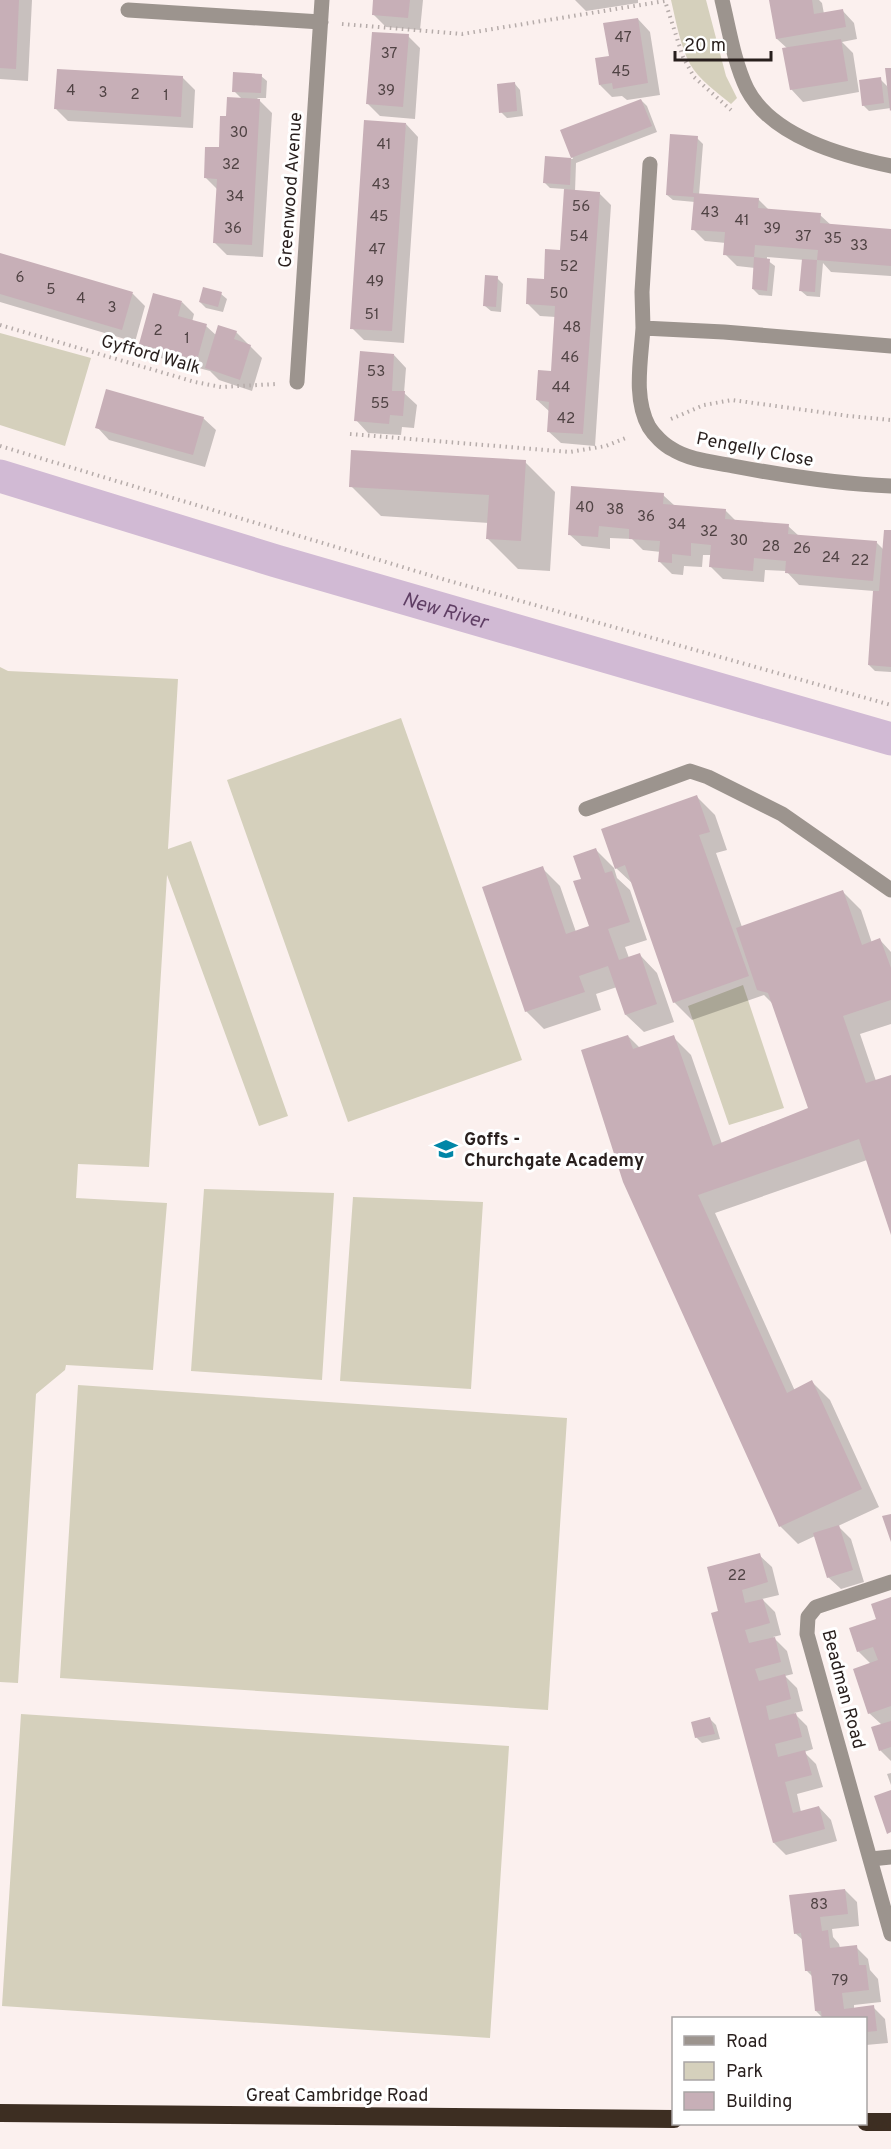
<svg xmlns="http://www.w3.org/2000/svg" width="891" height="2149" font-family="Overpass,sans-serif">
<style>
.green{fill:#d5d0bc}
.shadow{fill:#0003}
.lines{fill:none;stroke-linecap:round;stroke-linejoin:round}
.canal{stroke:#d1bad4;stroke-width:33}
.building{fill:#c7afb7}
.path{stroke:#b6acaa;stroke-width:4;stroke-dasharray:1.5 4.5;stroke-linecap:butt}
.lane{stroke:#9c948e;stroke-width:15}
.street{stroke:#9c948e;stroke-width:15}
.highway{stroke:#3d2e22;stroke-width:18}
.labels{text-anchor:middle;stroke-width:6;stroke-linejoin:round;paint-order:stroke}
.number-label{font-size:15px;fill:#504344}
.street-label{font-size:18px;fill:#281f1d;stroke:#fff}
.poi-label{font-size:18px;font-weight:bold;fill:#281f1d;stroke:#fff;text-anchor:start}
.water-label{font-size:20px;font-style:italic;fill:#5f3e64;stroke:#fff}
</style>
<rect width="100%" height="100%" fill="#fbf0ee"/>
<path class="green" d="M671 0H706L726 76 737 98 731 104C717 92 699 80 690 64 680 45 676 21 671 0Z
M0 333 91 358 65 446 0 425Z
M0 667 8 671 178 679 168 849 191 841 288 1116 259 1126 167 875 149 1167 78 1164 76 1198 167 1203 153 1370 66 1365 65 1370 36 1394 18 1683 0 1682Z
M401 718 522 1060 348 1122 227 780Z
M743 985 784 1108 729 1125 688 1006Z
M204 1189 334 1193 322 1380 191 1371Z
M353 1197 483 1202 471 1389 340 1381Z
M78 1385 567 1418 548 1710 60 1678Z
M21 1714 509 1746 490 2038 2 2006Z"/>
<path class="shadow" d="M0 0H32L28 81 0 79Z
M375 0H423L420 30 386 27 373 14Z
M575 0H638V3L586 11Z
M771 0H819L822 3 824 14 842 10 854 23 857 39 842 42 853 53 859 92 803 102 791 89 788 49 777 39Z
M638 19 650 32 660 95 627 100 622 96 612 97 600 85 610 57Z
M408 36 420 48 415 119 380 116 368 104Z
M891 69V110V108L869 111 863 105 880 79 888 87Z
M261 76 267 81 266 98H257L272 113 263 257 227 255 214 242 218 190 206 178 220 149 228 118 242 99 234 91Z
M182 77 195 90 193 128 68 121 56 109Z
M515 84 520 90 523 116 507 118 501 112Z
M641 100 647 106 657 132 576 163 575 192 599 193 611 205 595 446 561 443 548 431 550 412 537 400 553 373 556 317 540 316 527 303 545 281 561 251 565 189 550 188 544 182 546 158 573 159 562 131Z
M406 124 418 137 404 343 364 340 352 328Z
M697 138 703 144 699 195 758 199 770 211 820 215 832 226 891 230V276L831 272 823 263 820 297 807 296 801 291 804 260 767 257V260L775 266 772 296 759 295 753 289 755 268 737 266 725 254 726 243 705 241 693 229 695 202 673 200 667 195Z
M0 255 133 294 145 306 135 342 0 302Z
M497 278 503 284 501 312 491 311 485 306Z
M221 294 227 299 223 312 206 308 200 302Z
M182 302 194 314 192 322 206 326 217 336 236 332 262 358 252 391 219 380 210 371 153 356 141 344Z
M394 355 406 368 404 393 417 405 414 428 402 427 401 435 368 433 356 420Z
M203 418 216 430 205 467 109 440 97 427Z
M525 462 555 492 550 571 518 569 488 539 489 523 381 516 351 486Z
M663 495 675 506 725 510 737 522 788 526 799 536 876 542 884 550 891 532V672L875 671 869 665 874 591 799 585 786 571 765 570 764 582 723 579 711 567 712 555H703L702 567 684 566 683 575 672 574 660 562 661 552 643 550 632 539 610 538V549L582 546 569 534Z
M697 797 715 815 727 850 716 853 742 927 843 892 861 910 872 943 880 940 891 952V1024L860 1034 876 1081 891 1076V1231L867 1160 715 1213 795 1391 812 1382 830 1400 879 1507 838 1526 851 1539 864 1582 841 1589 828 1577 815 1536 798 1544 780 1526 628 1036 640 1048 673 1037 691 1055 722 1144 810 1108 773 1004 764 995 692 1020 674 1002 634 885 616 868Z
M596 850 614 868 617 878 630 890 647 940 625 947 629 958 640 955 657 973 674 1022 644 1032 626 1015 617 987 596 994 601 1010 544 1029 526 1011 542 868 560 886 576 932 591 927 583 880Z
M759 1555 772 1567 779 1595 762 1599 775 1612 781 1635 773 1637 787 1651 793 1674 785 1676 797 1688 803 1711 794 1713 807 1726 813 1749 804 1752 816 1764 823 1787 797 1794 801 1812 819 1807 831 1820 837 1841 786 1855 774 1843 720 1612Z
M891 1599V1761L880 1750 882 1725 869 1713 871 1664 858 1651Z
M710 1719 716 1725 720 1739 702 1743 696 1737Z
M891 1773V1785L887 1774Z
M845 1890 857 1902 859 1926 832 1929 833 1937 839 1944 840 1948 856 1947 868 1959 870 1970 878 1979 881 2002 854 2005V2009L873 2007 885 2019 888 2043 866 2045V2018H823L816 2011 813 1977 807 1971 804 1941 795 1933Z"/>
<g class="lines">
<path class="canal" id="s1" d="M0 476 276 561 891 739"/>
</g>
<path class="building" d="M0 0H19L16 69 0 68Z
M373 0H410L408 18 372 15Z
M769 0H812L814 14 843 9 846 27 776 39Z
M638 18 648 83 613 89 612 83 599 85 595 58 609 56 603 23Z
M372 32 409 34 403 107 366 104Z
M841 39 848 81 790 90 782 48Z
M885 68H891V110L890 111Z
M57 69 183 76 181 117 54 109Z
M233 72 262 74 261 93 232 92Z
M881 77 884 103 862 106 859 80Z
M515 82 517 111 499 113 497 84Z
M227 97 260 99 252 245 213 243 217 179 204 178 205 147H219L220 116H226Z
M641 99 652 126 571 158 570 185 543 183 545 156 571 158 560 130Z
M364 120 406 123 392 331 350 329Z
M670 134 698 136 693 193 759 198 758 208 821 213 820 223 891 229V266L817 260 818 250 755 245 754 257 723 255 725 232 691 230 694 197 666 195Z
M564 189 600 192 583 434 547 432 549 402 536 400 538 370 551 371 555 306 526 304 527 278 544 279 545 249 560 250Z
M0 253 133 292 122 330 0 294Z
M754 257 770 259 767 291 752 289Z
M802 259 817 260 815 292 799 291Z
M485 275 498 276 496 307 483 306Z
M203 287 222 292 218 307 199 302Z
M153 293 182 301 178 316 207 324 197 360 139 344Z
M218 325 237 331 234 339 251 345 240 380 205 368Z
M360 351 394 354 392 391H405L403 416 390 415 389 424 354 421Z
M106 389 204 417 193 455 95 428Z
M351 450 526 460 521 541 486 539 489 495 349 487Z
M571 486 664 493 663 504 726 509 725 519 789 524 788 534 877 541 873 581 785 573 786 561 754 558 753 571 709 567 711 545 691 543V556L672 554V563L658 562 660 541 629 539V529L599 526 598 537 568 535Z
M884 530H891V667L868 665 873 591H879Z
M697 795 710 832 699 835 749 976 673 1003 625 865 615 869 601 829Z
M596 848 605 873 612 871 630 922 608 929 619 960 640 953 657 1004 625 1015 608 966 579 976 585 992 525 1012 482 887 543 866 566 934 589 926 573 881 581 879 573 856Z
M843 890 862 945 880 938 891 968V1000L843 1016 866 1083 891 1075V1235L859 1139 698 1195 787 1393 812 1380 862 1489 779 1527 623 1182 581 1050 628 1035 633 1049 674 1035 713 1146 808 1108 768 993 757 990 736 928Z
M891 1514V1542L882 1516Z
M839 1525 853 1570 827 1578 813 1533Z
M760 1553 768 1582 742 1590 745 1603 763 1599 770 1623 745 1630 749 1643 775 1637 781 1662 755 1669 759 1681 785 1674 791 1699 766 1706 769 1720 796 1713 802 1737 775 1744 778 1757 805 1750 812 1775 785 1782 793 1813 819 1806 825 1829 773 1843 711 1613 718 1611 707 1567Z
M891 1597V1706L868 1714 853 1669 878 1660 873 1647 857 1652 849 1628 876 1619 871 1604Z
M710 1717 715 1734 695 1738 691 1722Z
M891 1721V1747L879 1751 871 1727Z
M891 1790V1832L887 1834 874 1796Z
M845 1889 848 1914 820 1917 822 1931 828 1930 830 1948 857 1945 859 1965H866L869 1990 842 1993 844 2009 874 2005 877 2031 866 2032V2018H822L821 2011H815L811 1971H805L801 1933 794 1934 789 1895Z"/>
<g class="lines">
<path class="path" d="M342 24 462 34 665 1 683 57 694 77 731 110
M0 325 195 382 221 387 276 384
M671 419 704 405 732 400 849 416 891 420
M350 434 570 452 606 446 628 437
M0 446 439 578 891 705"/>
<path class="lane" d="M586 809 690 771 708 777 782 814 891 890"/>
<path class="street" d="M722 0C729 29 734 62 747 89 772 137 843 156 891 166
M128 10 321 22
M643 328 642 292 650 164
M891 346 724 332 643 328C641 360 633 398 649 427 654 435 664 445 672 449 689 460 713 462 733 466 786 476 837 484 891 486
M297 382 322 0
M891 1582 816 1607 808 1617 807 1634 891 1934
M871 1859 891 1857"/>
<path class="highway" d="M0 2113 674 2119
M866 2122H891"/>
</g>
<defs>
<g id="school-bare" transform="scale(1.8)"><path d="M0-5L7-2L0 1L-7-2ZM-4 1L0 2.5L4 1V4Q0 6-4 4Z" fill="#0086a7" stroke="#fff" stroke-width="2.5" paint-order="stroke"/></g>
</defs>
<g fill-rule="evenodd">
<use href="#school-bare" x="446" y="1149"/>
</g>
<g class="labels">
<g class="number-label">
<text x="623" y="42">47</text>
<text x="389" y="58">37</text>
<text x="621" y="76">45</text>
<text x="71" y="95">4</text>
<text x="386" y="95">39</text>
<text x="103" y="97">3</text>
<text x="135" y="99">2</text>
<text x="166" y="100">1</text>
<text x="239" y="137">30</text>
<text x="384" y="149">41</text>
<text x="231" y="169">32</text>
<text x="381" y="189">43</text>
<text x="235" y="201">34</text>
<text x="581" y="211">56</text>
<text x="710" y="217">43</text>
<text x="379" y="221">45</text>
<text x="742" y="225">41</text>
<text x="233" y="233">36</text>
<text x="772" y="233">39</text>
<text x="579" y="241">54</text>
<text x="803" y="241">37</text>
<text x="833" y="243">35</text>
<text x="859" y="250">33</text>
<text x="377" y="254">47</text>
<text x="569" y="271">52</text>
<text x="20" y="282">6</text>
<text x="375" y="286">49</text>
<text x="51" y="294">5</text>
<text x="559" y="298">50</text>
<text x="81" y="303">4</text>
<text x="112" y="312">3</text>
<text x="372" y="319">51</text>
<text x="572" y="332">48</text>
<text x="158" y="335">2</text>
<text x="187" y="343">1</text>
<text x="570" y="362">46</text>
<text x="376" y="376">53</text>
<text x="561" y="392">44</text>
<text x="380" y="408">55</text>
<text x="566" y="423">42</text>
<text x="585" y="512">40</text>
<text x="615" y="514">38</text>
<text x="646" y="521">36</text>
<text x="677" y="529">34</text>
<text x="709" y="536">32</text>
<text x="739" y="545">30</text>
<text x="771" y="551">28</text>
<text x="802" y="553">26</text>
<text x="831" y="562">24</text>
<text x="860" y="565">22</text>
<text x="737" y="1580">22</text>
<text x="819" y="1909">83</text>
<text x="840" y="1985">79</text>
</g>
<g class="street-label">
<text transform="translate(290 190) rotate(-86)" y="6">Greenwood Avenue</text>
<text transform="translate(151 354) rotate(16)" y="6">Gyfford Walk</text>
<text transform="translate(755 449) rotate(11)" y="6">Pengelly Close</text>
<text transform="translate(844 1689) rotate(75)" y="6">Beadman Road</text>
<text x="337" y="2101">Great Cambridge Road</text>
</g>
<g class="poi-label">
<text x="464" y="1145">Goffs -<tspan x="464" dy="21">Churchgate Academy</tspan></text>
</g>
<g class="water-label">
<text dy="7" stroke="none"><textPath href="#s1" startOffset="465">New River</textPath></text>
</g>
</g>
<rect x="672" y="2017" width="195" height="108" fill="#ffffff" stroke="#a9a5a5" stroke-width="1.5"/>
<rect x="684" y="2036" width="30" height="9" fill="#9c948e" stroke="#a9a5a5" stroke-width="1.5"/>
<text x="726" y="2047" font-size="18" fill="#281f1d">Road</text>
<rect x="684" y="2062" width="30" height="18" fill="#d5d0bc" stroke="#a9a5a5" stroke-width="1.5"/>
<text x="726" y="2077" font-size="18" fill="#281f1d">Park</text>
<rect x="684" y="2092" width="30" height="18" fill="#c7afb7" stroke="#a9a5a5" stroke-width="1.5"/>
<text x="726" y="2107" font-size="18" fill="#281f1d">Building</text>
<path d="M675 51v9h96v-9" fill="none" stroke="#281f1d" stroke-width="3"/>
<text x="684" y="51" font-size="18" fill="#281f1d" stroke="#ffffff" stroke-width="4.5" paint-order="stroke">20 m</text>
</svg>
